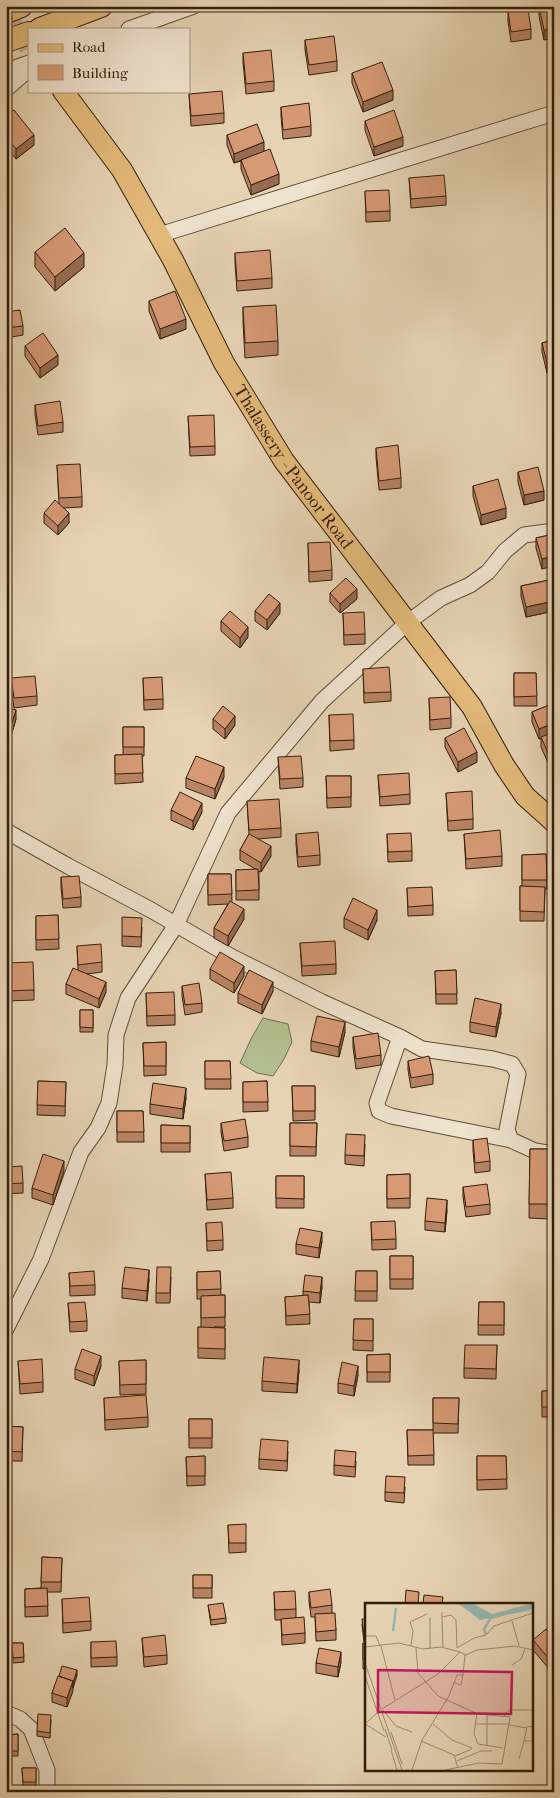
<svg xmlns="http://www.w3.org/2000/svg" width="560" height="1798" font-family="'IM FELL French Canon',serif">
<style>
.green{fill:#b3bd8f;stroke:#726e4d}
.lines{fill:none;stroke-linecap:round;stroke-linejoin:round}
.major-tunnel{stroke:#c2af92;stroke-width:20;stroke-dasharray:20 10;stroke-linecap:butt}
.minor-casing{stroke:#5f4c35;stroke-width:17}
.major-casing{stroke:#321f0b;stroke-width:22}
.highway-casing{stroke:#321f0b;stroke-width:24}
.minor{stroke:#efe2ce;stroke-width:15}
.major{stroke:#e3ba7a;stroke-width:20}
.highway{stroke:#e3ba7a;stroke-width:22}
.wall{fill:#b98465;stroke:#321f0b}
.shaded-wall{fill:#966c52;stroke:#321f0b}
.building{fill:#d79a75;stroke:#321f0b}
.labels{text-anchor:middle;stroke-width:4.5;stroke-linejoin:round;paint-order:stroke}
.street-label{font-size:18px;fill:#321f0b;stroke:#efe2ce}
.inset-river{fill:none;stroke:#96b7b0;stroke-width:2.5}
.inset-road{fill:none;stroke:#9e8b70;stroke-width:1}
.view{fill:#c2185b;fill-opacity:0.15;stroke:#c2185b;stroke-width:2.5}
.inset-edge{fill:none;stroke:#321f0b;stroke-width:2.5}
</style>
<rect width="100%" height="100%" fill="#e6d3b4"/>
<filter id="stains"><feTurbulence type="fractalNoise" baseFrequency=".004" numOctaves="4"/><feColorMatrix values="0 0 0 0 .2 0 0 0 0 .09 0 0 0 0 .02 0 0 0 .5 -.17"/></filter>
<radialGradient id="worn" r=".72"><stop offset=".6" stop-color="#630" stop-opacity="0"/><stop offset="1" stop-color="#630" stop-opacity=".3"/></radialGradient>
<path class="green" d="M263 1018 288 1024 292 1042 284 1059 273 1076 257 1073 240 1063 251 1039Z"/>
<g class="lines">
<path class="major-tunnel" d="M6 17 29 47"/>
<g class="minor-casing">
<path id="minor" d="M129 29 194 6
M6 71 29 63
M6 89 29 69
M159 235 554 113
M6 831 68 866 151 910 232 957 322 1002 400 1037 422 1049 493 1059 512 1064 518 1074 507 1130 511 1140 535 1151 554 1154
M400 1037 377 1103 379 1111 391 1116 511 1140
M6 1329 41 1259 81 1152 98 1128 109 1103 115 1065 116 1035 128 998 176 925 228 813 322 701 407 623 441 598 470 585 488 572 505 551 524 535 554 531
M6 1713 20 1719 31 1729 47 1770V1792"/>
</g>
<g class="major-casing">
<g id="major">
<path id="s1" d="M63 91 122 170 173 260 224 363 284 461 472 707 504 765 525 796 554 822"/>
</g>
</g>
<g class="highway-casing">
<path id="highway" d="M6 12 21 6
M40 29 101 6
M6 41 29 33"/>
</g>
<use href="#minor" class="minor"/>
<use href="#major" class="major"/>
<use href="#highway" class="highway"/>
</g>
<path class="wall" d="M539 6H554L544 40 539 16Z
M508 11 531 29V39L511 42 508 21Z
M305 40 337 61V71L309 75 305 50Z
M243 53 274 81V91L246 94 243 62Z
M352 73 393 100 363 112 352 83Z
M189 94 224 113V123L191 126Z
M281 107 311 126V136L283 139 281 116Z
M6 116 34 145 16 159 6 146Z
M365 121 403 146 374 156 365 130Z
M227 135 264 151 279 184 251 195 241 169V161L234 163 227 145Z
M409 178 446 196V205L411 208Z
M365 191 390 211V221L366 222Z
M35 252 84 267 55 291 35 267Z
M235 253 272 278V288L237 291 235 263Z
M149 301 186 329 160 339 149 311Z
M243 307 278 341V355L245 358 243 322Z
M6 312 23 326V335L6 338Z
M554 340 547 373 542 352V343Z
M25 346 58 365 40 378 25 356Z
M35 405 63 422V432L38 435 35 414Z
M188 416 215 446V455L190 456Z
M376 448 401 478V488L379 490 376 457Z
M57 465 82 497V507L63 508 69 523 58 535 44 523V513L59 504Z
M518 472 544 500 524 505 518 482Z
M473 486 506 518 481 525 473 496Z
M554 534 542 569 536 548V538Z
M308 543 332 570V580L309 582Z
M554 579V611L526 617 521 596V586Z
M330 593 357 599 340 613 330 602Z
M255 611 280 613 267 630 255 621Z
M343 613 365 634V644L344 645Z
M221 621 248 637 240 648 221 631Z
M363 669 391 692V701L364 703Z
M514 673H536L537 706H514Z
M11 678 37 696V705L14 708 11 688Z
M143 678 163 699V709L144 710Z
M429 698 451 718V728L430 730Z
M554 703 549 765 541 747V738L539 739 532 722V712Z
M6 707 16 719 11 736 6 734Z
M329 715 354 740V749L330 751Z
M213 719 235 725 225 739 213 729Z
M123 727H144V756H142L143 782 115 784V755H123Z
M445 738 477 762 458 772 445 747Z
M278 757 303 778V787L280 789Z
M554 764V781L551 775V766Z
M378 775 410 794V804L380 806Z
M326 776H351V807L327 808Z
M224 777 215 799 186 788V778Z
M446 793 473 819V829L448 831Z
M247 801 281 828V837L258 839 271 856 261 872 259 871V900H236V870H257L240 860V850L249 834Z
M171 810 202 812 193 830 171 820Z
M296 834 320 855V865L298 867 296 844Z
M387 834 412 851V861L388 862Z
M464 834 502 856V866L466 869Z
M546 854 547 889H545L544 921H520V886H522V855Z
M208 874H231L232 902 244 919 228 946 214 938V928L228 904 208 905Z
M61 877 81 897V907L63 908 61 887Z
M407 888 433 905V915L408 916Z
M58 915 59 949 36 950V916Z
M344 918 377 920 368 940 344 928Z
M142 927 141 947 122 946V936Z
M300 943 336 964V974L302 976Z
M77 946 102 962V972L87 974 106 992 99 1008 66 994V984L78 970Z
M6 963 34 990V1000L6 1001Z
M210 969 244 976 234 993 210 979Z
M456 970 457 1004H436L435 971Z
M182 986 202 1003V1012L185 1015 182 996Z
M273 991 262 1014 238 1003V993Z
M146 993 175 1015V1025L147 1026Z
M80 1010H93V1032H80Z
M501 1013 496 1037 470 1032V1022Z
M345 1032 339 1057 311 1051V1041Z
M353 1037 381 1055V1065L356 1069 353 1047Z
M166 1042V1075L144 1076 143 1043Z
M205 1061H230L231 1089H205Z
M408 1061 433 1074V1084L411 1088 408 1070Z
M38 1081 66 1082 65 1116 37 1115Z
M267 1081 268 1111 243 1112V1082Z
M554 1083V1119H550V1109Z
M292 1086H315V1120L293 1121Z
M186 1098 183 1119 150 1114V1104Z
M117 1111H143L144 1142H117Z
M221 1123 248 1137V1147L224 1151 221 1132Z
M290 1123H317L316 1156H290Z
M161 1125 190 1126V1152H161Z
M473 1140 490 1161V1171L475 1173 473 1150Z
M365 1144 364 1166 345 1164V1155Z
M530 1149H551V1219L529 1218Z
M6 1167 23 1183V1193L6 1194Z
M64 1171 53 1205 32 1198V1188Z
M205 1174 233 1198V1208L207 1210Z
M410 1174V1208H387V1175Z
M276 1176H304V1208H276Z
M463 1187 490 1204V1214L466 1217 463 1197Z
M447 1210 445 1232 425 1230V1221Z
M371 1222 396 1239V1249L372 1250Z
M206 1223 223 1240V1250L207 1251Z
M322 1241 319 1258 296 1254V1244Z
M390 1256H413V1289H390Z
M220 1271 221 1295H225V1327H214L225 1328V1359L198 1358V1327H201V1299H197V1272Z
M356 1271H377V1301H355Z
M69 1273 95 1285V1295L70 1296Z
M171 1277 170 1303H156V1293Z
M149 1279 147 1301 122 1298V1288Z
M322 1287 320 1303 309 1302 310 1324 286 1325 285 1297 303 1296V1291Z
M479 1302H504V1335H478Z
M68 1303 87 1321V1331L70 1332Z
M354 1319H373V1351L353 1350Z
M497 1345 496 1379 464 1378V1368Z
M390 1354V1382H367V1355Z
M146 1360V1394L120 1395 119 1361Z
M18 1361 43 1382V1392L20 1394Z
M101 1366 94 1386 75 1379V1369Z
M299 1370 297 1393 262 1391V1381Z
M358 1375 354 1396 338 1393V1383Z
M542 1391H554V1417H542Z
M104 1398 148 1417V1427L105 1430Z
M433 1398H459L458 1433H433L434 1465H408L407 1430H433Z
M189 1419H212V1448H189Z
M6 1426 23 1427 22 1461H6Z
M288 1451 287 1471 259 1469V1459Z
M205 1456V1485L187 1486 186 1457Z
M477 1456H506L507 1489 477 1490Z
M356 1461 355 1477 334 1475V1465Z
M6 1471 10 1498V1508H6Z
M405 1487 404 1503 385 1501V1492Z
M6 1514 10 1536V1546H6Z
M228 1525 246 1543V1552L229 1553Z
M42 1557 62 1558 61 1592H47L48 1616 25 1617V1589L41 1588Z
M193 1575H212V1598H193Z
M10 1584V1613H6V1585Z
M274 1592 296 1609V1618L305 1633V1643L282 1645 281 1620H275Z
M309 1592 332 1605V1613L336 1630V1640L316 1641 315 1617H311L309 1601Z
M62 1599 91 1621V1630L63 1633Z
M208 1605 226 1618V1623L211 1625Z
M366 1619V1642H364L362 1624Z
M142 1638 167 1655V1664L144 1667Z
M554 1638V1667L550 1670 533 1650V1640Z
M91 1642 117 1657V1666L91 1667Z
M12 1643H23L24 1662 13 1663Z
M363 1643H366V1669H363Z
M341 1662 338 1677 316 1673V1663Z
M77 1675 67 1707 52 1702V1693L59 1676Z
M51 1720 50 1738 37 1736V1731Z
M18 1734V1756H6V1735Z
M22 1768H36V1787H23Z"/>
<path class="shaded-wall" d="M554 28V38L544 40V30Z
M393 90V100L363 112V102Z
M34 135V145L16 159V149Z
M403 137V146L374 156V147Z
M264 142V152L234 163V154Z
M279 174V184L251 195V185Z
M84 253V267L55 291V277Z
M186 319V329L160 339V329Z
M58 355V365L40 378V368Z
M554 361V371L547 373V363Z
M544 491V500L524 505V495Z
M506 508V518L481 525V515Z
M69 513V523L58 535V526Z
M554 556V566L542 569V559Z
M357 589V599L340 613V604Z
M554 601V611L526 617V607Z
M280 603V613L267 630V620Z
M248 627V637L240 648V638Z
M16 710V719L11 736V726Z
M235 716V725L225 739V729Z
M554 723V733L539 739V729Z
M477 752V762L458 772V762Z
M554 753V763L549 765V755Z
M224 767V777L215 799V789Z
M202 803V812L193 830V821Z
M271 846V856L261 872V863Z
M244 909V919L228 946V936Z
M377 910V920L368 940V930Z
M244 966V976L234 993V983Z
M106 982V992L99 1008V999Z
M273 982V991L262 1014V1005Z
M501 1004V1013L496 1037V1027Z
M345 1022V1032L339 1057V1047Z
M186 1088V1098L183 1119V1109Z
M64 1161V1171L53 1205V1195Z
M447 1200V1210L445 1232V1223Z
M322 1232V1241L319 1258V1248Z
M149 1270V1279L147 1301V1291Z
M322 1277V1287L320 1303V1293Z
M101 1356V1366L94 1386V1376Z
M299 1360V1370L297 1393V1384Z
M358 1366V1375L354 1396V1386Z
M341 1652V1662L338 1677V1667Z
M554 1657V1667L550 1670V1660Z
M77 1670V1675L73 1688V1683Z
M73 1681V1691L67 1707V1698Z"/>
<path class="building" d="M539 6H554V28L544 30Z
M528 9 531 29 511 32 508 11Z
M334 36 337 61 309 65 305 40Z
M271 50 274 81 246 84 243 53Z
M382 62 393 90 363 102 352 73Z
M222 91 224 113 191 116 189 94Z
M309 103 311 126 283 130 281 107Z
M14 110 34 135 16 149 6 136V116Z
M394 110 403 137 374 147 365 121Z
M257 124 264 142 234 154 227 135Z
M270 149 279 174 251 185 241 160Z
M444 175 446 196 411 199 409 178Z
M389 190 390 211 366 212 365 191Z
M65 228 84 253 55 277 35 252Z
M270 250 272 278 237 281 235 253Z
M175 291 186 319 160 329 149 301Z
M276 305 278 341 245 343 243 307Z
M20 310 23 326 6 328V312Z
M43 333 58 355 40 368 25 346Z
M554 340V361L547 363 542 343Z
M60 401 63 422 38 426 35 405Z
M214 415 215 446 190 447 188 416Z
M398 445 401 478 379 481 376 448Z
M80 464 82 497 59 498 57 465Z
M538 467 544 491 524 495 518 472Z
M498 479 506 508 481 515 473 486Z
M55 500 69 513 58 526 44 513Z
M554 534V556L542 559 536 538Z
M330 542 332 570 309 572 308 543Z
M346 578 357 589 340 604 330 593Z
M554 579V601L526 607 521 586Z
M269 594 280 603 267 620 255 611Z
M230 611 248 627 240 638 221 621Z
M364 612 365 634 344 635 343 613Z
M389 667 391 692 364 693 363 669Z
M514 673H536L537 696 514 697Z
M35 676 37 696 14 698 11 678Z
M162 677 163 699 144 700 143 678Z
M450 697 451 718 430 720 429 698Z
M554 703V723L539 729 532 712Z
M223 706 235 716 225 729 213 719Z
M6 707 16 710 11 726 6 724Z
M353 714 354 740 330 741 329 715Z
M123 727H144V747H123Z
M464 728 477 752 458 762 445 738Z
M554 732V753L549 755 541 737Z
M142 754 143 773 115 774V755Z
M196 756 224 767 215 789 186 778Z
M301 756 303 778 280 779 278 757Z
M554 764V771L551 766Z
M409 773 410 794 380 797 378 775Z
M326 776H351V797L327 798Z
M472 791 473 819 448 821 446 793Z
M180 792 202 803 193 821 171 810Z
M279 799 281 828 249 830 247 801Z
M500 830 502 856 466 859 464 834Z
M318 832 320 855 298 857 296 834Z
M411 833 412 851 388 852 387 834Z
M249 834 271 846 261 863 240 850Z
M546 854 547 880H522V855Z
M258 869 259 890 236 891V870Z
M208 874H231L232 894 208 895Z
M79 876 81 897 63 899 61 877Z
M520 886 545 887 544 912 520 911Z
M432 887 433 905 408 907 407 888Z
M353 898 377 910 368 930 344 918Z
M230 901 244 909 228 936 214 928Z
M58 915 59 939 36 940V916Z
M122 917 142 918 141 937 122 936Z
M335 941 336 964 302 966 300 943Z
M101 944 102 962 78 965 77 946Z
M220 952 244 966 234 983 210 969Z
M33 962 34 990 6 991V963Z
M73 968 106 982 99 999 66 984Z
M249 970 273 982 262 1005 238 993Z
M456 970 457 994H436L435 971Z
M199 983 202 1003 185 1005 182 986Z
M174 992 175 1015 147 1016 146 993Z
M475 998 501 1004 496 1027 470 1022Z
M80 1010H93V1028L80 1027Z
M317 1016 345 1022 339 1047 311 1041Z
M378 1033 381 1055 356 1059 353 1037Z
M166 1042V1066H144L143 1043Z
M429 1056 433 1074 411 1078 408 1061Z
M205 1061H230L231 1079H205Z
M38 1081 66 1082 65 1106 37 1105Z
M267 1081 268 1102H243V1082Z
M153 1083 186 1088 183 1109 150 1104Z
M551 1083H554V1109H550Z
M292 1086H315V1111H293Z
M117 1111H143L144 1132H117Z
M245 1119 248 1137 224 1141 221 1123Z
M290 1123H317L316 1147 290 1146Z
M161 1125 190 1126V1143H161Z
M346 1134 365 1135 364 1156 345 1155Z
M487 1138 490 1161 475 1163 473 1140Z
M530 1149H551V1204H529Z
M43 1154 64 1161 53 1195 32 1188Z
M22 1166 23 1183 6 1184V1167Z
M231 1172 233 1198 207 1200 205 1174Z
M410 1174V1198L387 1199V1175Z
M276 1176H304V1199L276 1198Z
M487 1184 490 1204 466 1207 463 1187Z
M427 1198 447 1200 445 1223 425 1221Z
M395 1221 396 1239 372 1240 371 1222Z
M222 1222 223 1240 207 1241 206 1223Z
M300 1228 322 1232 319 1248 296 1244Z
M390 1256H413V1279H390Z
M125 1267 149 1270 147 1291 122 1288Z
M157 1267H171L170 1293H156Z
M94 1271 95 1285 70 1286 69 1273Z
M220 1271 221 1289 197 1290V1272Z
M356 1271H377V1291H355Z
M305 1275 322 1277 320 1293 303 1291Z
M225 1295V1317L201 1318V1296Z
M308 1295 310 1314 286 1316 285 1297Z
M85 1302 87 1321 70 1322 68 1303Z
M479 1302H504V1325H478Z
M354 1319H373V1341L353 1340Z
M198 1327 225 1328V1349L198 1348Z
M465 1345H497L496 1369 464 1368Z
M82 1349 101 1356 94 1376 75 1369Z
M390 1354V1372H367V1355Z
M264 1357 299 1360 297 1384 262 1381Z
M42 1359 43 1382 20 1384 18 1361Z
M146 1360V1384L120 1385 119 1361Z
M342 1362 358 1366 354 1386 338 1383Z
M542 1391H554V1407H542Z
M146 1395 148 1417 105 1420 104 1398Z
M433 1398H459L458 1424 433 1423Z
M189 1419H212V1438H189Z
M6 1426 23 1427 22 1452 6 1451Z
M407 1430H433L434 1455 408 1456Z
M261 1439 288 1441 287 1461 259 1459Z
M335 1450 356 1452 355 1467 334 1465Z
M205 1456V1476H187L186 1457Z
M477 1456H506L507 1479 477 1480Z
M8 1470 10 1498H6V1471Z
M386 1476 405 1477 404 1493 385 1492Z
M6 1514H8L10 1536H6Z
M246 1524V1543H229L228 1525Z
M42 1557 62 1558 61 1582H41Z
M193 1575H212V1588H193Z
M10 1584V1603H6V1585Z
M47 1588 48 1606 25 1607V1589Z
M330 1589 332 1605 311 1608 309 1592Z
M406 1590 419 1592 418 1604H405Z
M295 1591 296 1609 275 1610 274 1592Z
M424 1595 443 1597 442 1604H423Z
M89 1597 91 1621 63 1623 62 1599Z
M223 1603 226 1618 211 1620 208 1605Z
M335 1613 336 1630 316 1632 315 1614Z
M304 1617 305 1633 282 1635 281 1619Z
M362 1619H366V1637H364Z
M546 1629 554 1638V1657L550 1660 533 1640Z
M165 1635 167 1655 144 1657 142 1638Z
M116 1641 117 1657 91 1658V1642Z
M12 1643H23L24 1657 13 1658Z
M363 1643H366V1659H363Z
M319 1648 341 1652 338 1667 316 1663Z
M62 1666 77 1670 73 1683V1681L59 1676Z
M58 1676 73 1681 67 1698 52 1693Z
M38 1714 51 1715 50 1733 37 1731Z
M18 1734V1751H6V1735Z
M22 1768H36V1782H23Z"/>
<g class="labels">
<g class="street-label">
<text dy="6" stroke="none"><textPath href="#s1" startOffset="442">Thalassery - Panoor Road</textPath></text>
</g>
</g>
<g transform="translate(365 1603)">
<rect width="168" height="168" fill="#e6d3b4"/>
<path d="M94 1H109L127 11 165 1H167V7L115 17Z" fill="#96b7b0"/>
<path class="inset-river" d="M99 1 126 15 168 3M28 28 31 5M121 32 119 26 125 16"/>
<path class="inset-road" d="M77 9V14L86 12 91 17 92 45M77 14 78 44M147 18 154 43M0 33H11L15 43M16 43 30 97M46 43 48 28 45 19 62 11M0 44 34 40 58 46 76 44 95 49M51 45 53 70 73 93 113 111 145 114 137 161 114 160 80 167M92 45 109 35 121 32 129 23 168 10M65 46V15M0 60 37 167M147 62 156 56 160 46M0 73 19 128M90 80 96 82 98 72M17 106 73 71 95 49 101 52 112 47 150 43 168 47M18 107 31 123 47 129M112 110 109 131 113 141 138 145M122 112V142M139 113 144 107H168M0 121 21 134M0 121 12 110M68 121 87 137 107 145M110 121H145M144 122 162 125M20 126 27 147M26 129 37 161M56 138 89 152 93 165M159 138 162 124 168 123M26 147 32 167M90 153 107 146M154 156 159 138H168M92 158 116 148H127M47 167 57 137 84 93 92 72H98L100 52"/>
<path class="view" d="M13 67 147 69 146 111 13 109Z"/>
<rect width="168" height="168" class="inset-edge"/>
</g>
<rect width="560" height="1798" fill="none" stroke="#e6d3b4" stroke-width="25"/>
<rect x="8" y="8" width="545" height="1783" fill="none" stroke="#321f0b" stroke-width="2.5"/>
<rect x="12" y="12" width="535" height="1773" fill="none" stroke="#321f0b"/>
<rect x="28" y="28" width="162" height="65" fill="#efe2ce" stroke="#a39480"/>
<rect x="38" y="44" width="25" height="8" fill="#e3ba7a" stroke="#a39480"/>
<text x="72" y="52" font-size="15" fill="#321f0b">Road</text>
<rect x="38" y="65" width="25" height="15" fill="#d79a75" stroke="#a39480"/>
<text x="72" y="78" font-size="15" fill="#321f0b">Building</text>
<rect width="100%" height="100%" filter="url(#stains)"/>
<rect width="100%" height="100%" fill="url(#worn)"/>
</svg>
